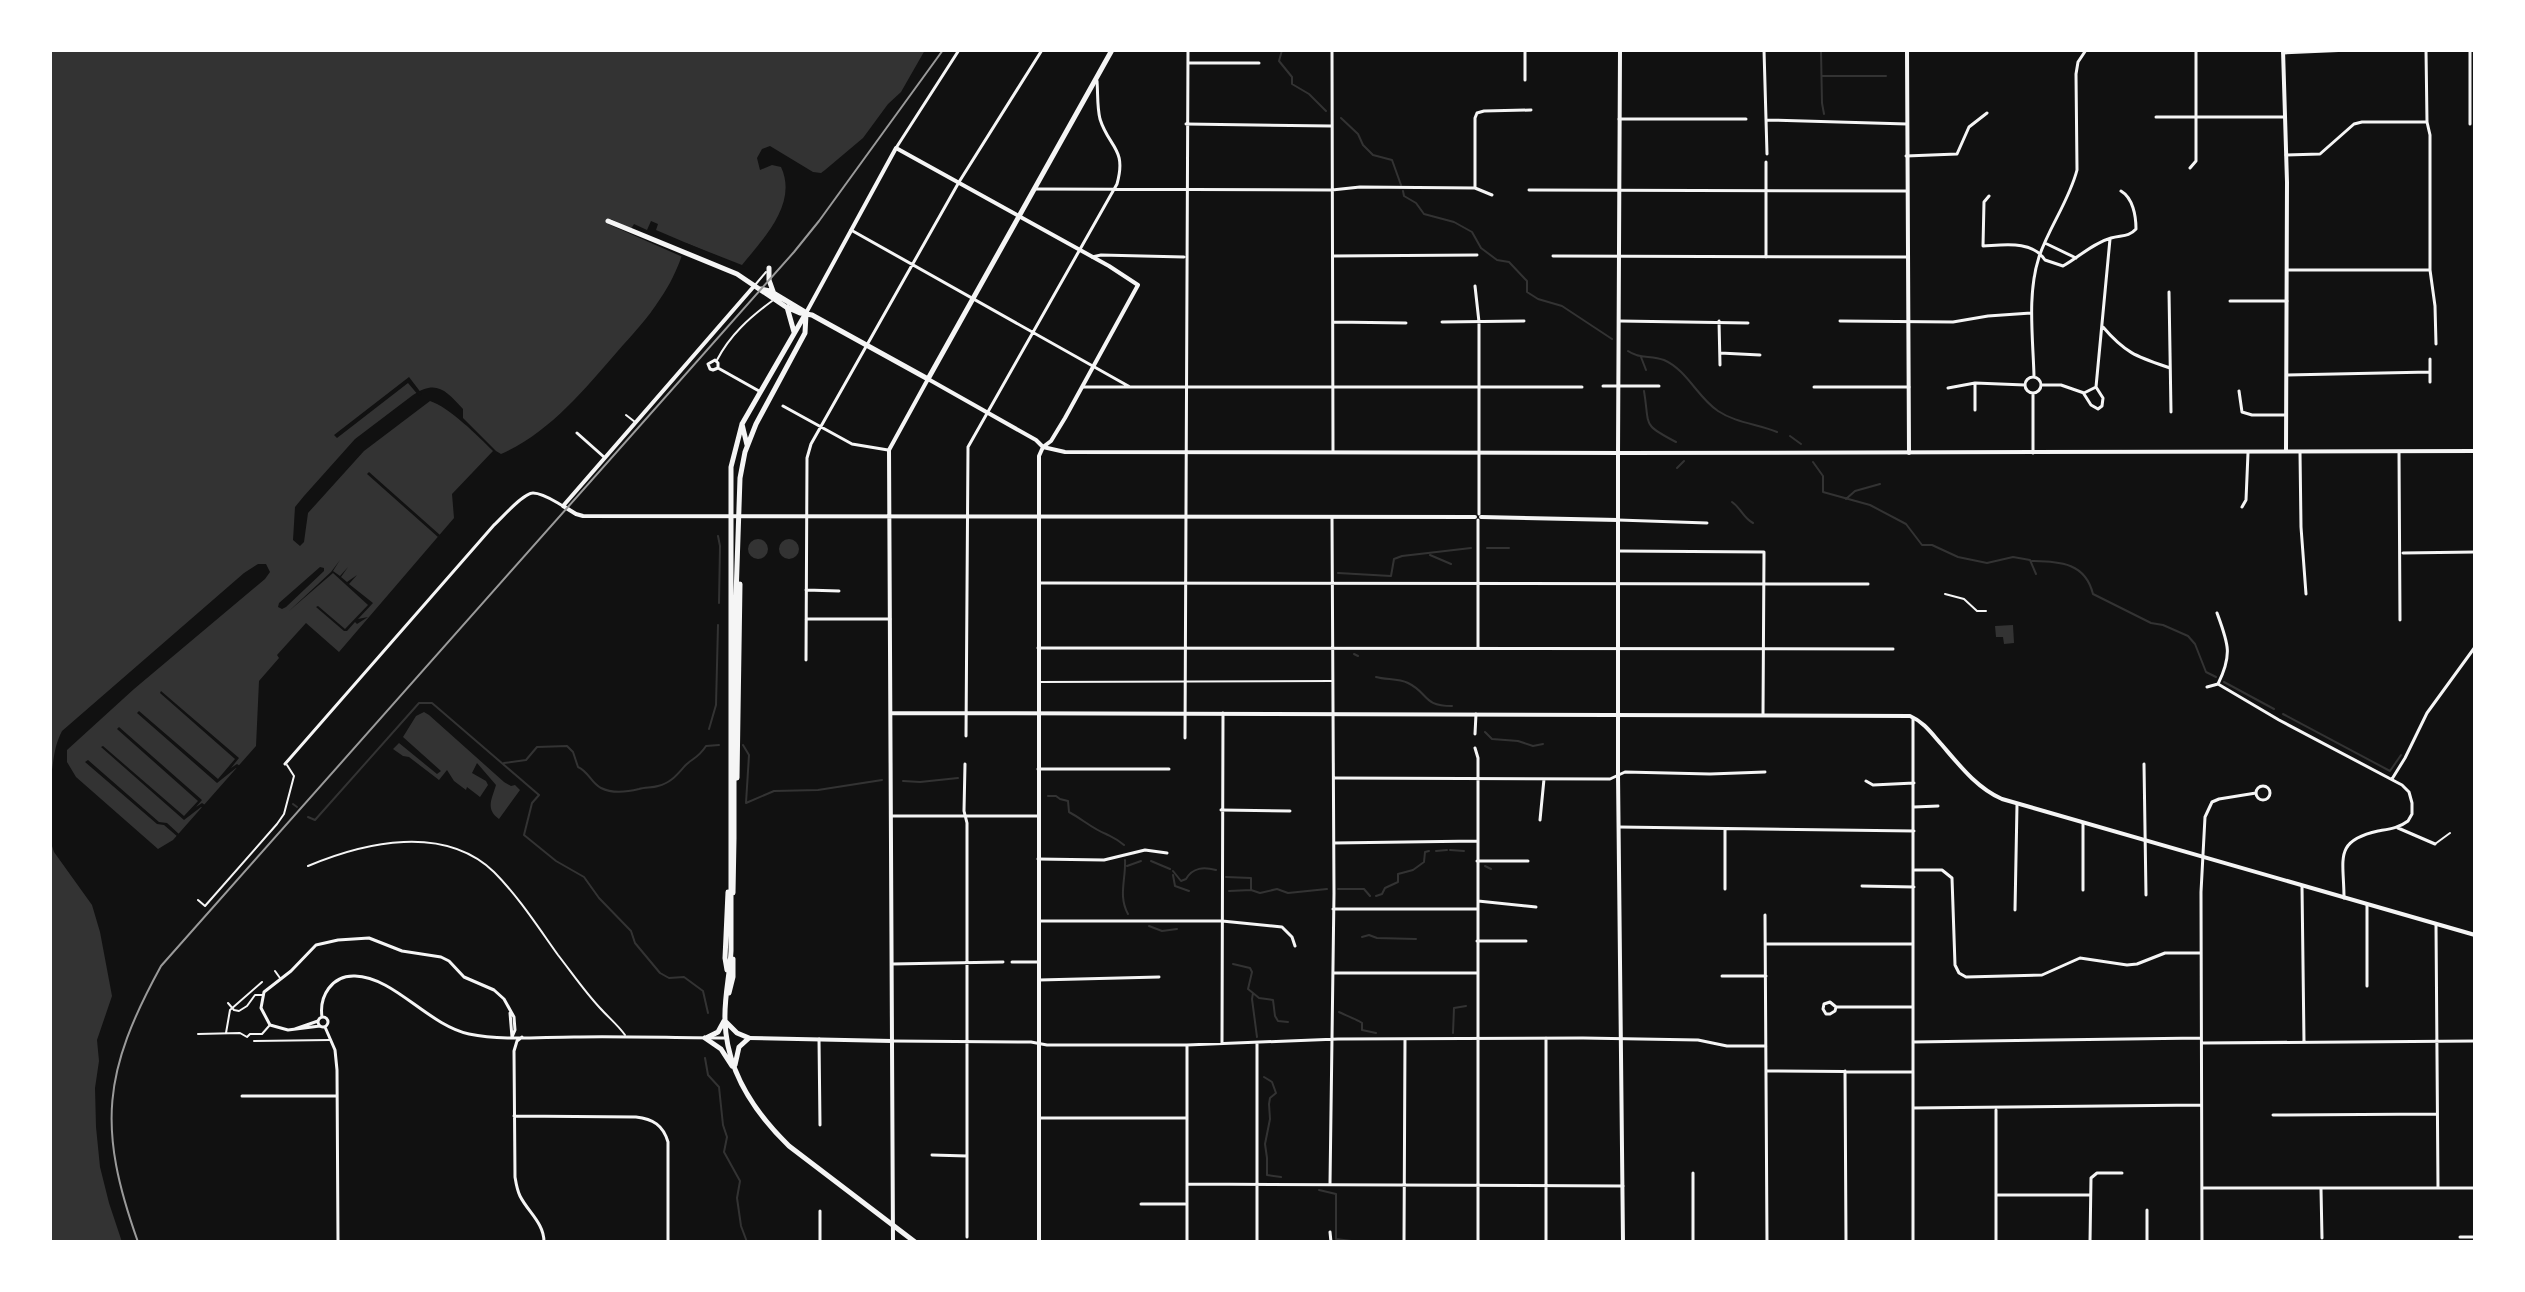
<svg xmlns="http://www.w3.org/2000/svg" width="2525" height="1292" font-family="Raleway,sans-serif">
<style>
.water{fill:#333;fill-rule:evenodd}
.pier{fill:#111}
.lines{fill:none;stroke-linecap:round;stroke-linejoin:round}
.stream{stroke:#333;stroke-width:2}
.service{stroke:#f5f5f5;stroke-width:2}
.pedestrian{stroke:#f5f5f5;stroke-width:2}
.minor{stroke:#f5f5f5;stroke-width:3}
.tertiary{stroke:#f5f5f5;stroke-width:4}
.secondary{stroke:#f5f5f5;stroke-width:4}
.primary{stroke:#f5f5f5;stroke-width:5}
.rail{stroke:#9a9a9a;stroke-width:2}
</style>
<rect width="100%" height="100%" fill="#111"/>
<path class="water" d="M50 50H925L901 92 888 104 863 138 825 170 821 173 813 172 770 146 762 149 757 158 760 170 772 165 781 167C798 203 764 238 742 265L686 243C680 263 672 282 660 299 648 318 632 335 617 352 583 391 549 433 501 454L496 451 463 418V409C446 391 437 379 413 395L355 439 304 496 295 507 293 540 300 546 304 542 308 513 364 451 430 401C449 407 478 436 493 451L452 494 454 518 339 652 306 623 277 655 279 658 259 681 256 746 173 840 158 849 76 777 67 762V750L134 689 265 579 270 572 266 564H258L244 573 62 731C53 748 54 763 50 781ZM320 567 324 568V571L286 607 282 609 278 607 279 603Z
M779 549a10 10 0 1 1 20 0a10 10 0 1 1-20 0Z
M748 549a10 10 0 1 1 20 0a10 10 0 1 1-20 0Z
M2013 625 2014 643 2004 644 2003 637H1996L1995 626Z
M424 712 429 715 504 782 511 786 515 785 520 790 499 819C485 809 492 799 496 785L477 763 472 773 486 781 488 785 480 797 467 787 466 790 454 781 447 770 439 780 409 757 403 756 393 749 399 743 437 774 441 771 403 737 416 716Z
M50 840 54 852 92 905 100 932 112 996 97 1040 99 1061 95 1088 96 1127 100 1167 109 1203 122 1242H50Z"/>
<path class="pier" d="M611 219 631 229 634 224 647 230 651 221 658 224 656 230 745 268H735L688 248 685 258 608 224Z
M409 377 422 394 419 396 408 383 337 438 334 435Z
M369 472 440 535 438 537 367 474Z
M340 560 333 571 340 576 348 567 341 577 347 582 357 575 349 584 373 603 358 619 368 617 357 624 355 622 347 631H344L316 607 318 606 345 629 368 605 333 573 289 611 331 572Z
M161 691 239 758 231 768 237 764 240 766 238 769 236 768 217 783 137 713 139 711 218 779 235 759 160 693Z
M119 727 202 800 196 807 202 803 205 805 203 808 201 807 184 820 101 747 103 746 184 816 198 801 117 729Z
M88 760 159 822 167 823 180 835 178 837 164 825 157 824 85 762Z"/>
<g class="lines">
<path class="stream" d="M1282 50 1279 61 1292 77V84L1309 94 1326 111
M1821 51 1822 103 1824 114
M1822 76H1886
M1341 118 1358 134 1363 145 1373 155 1392 160 1401 185
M1403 191 1404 196 1416 203 1424 214 1454 222 1472 232 1481 248 1497 260 1509 262 1527 281V292L1538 299 1562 306 1612 339
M1628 351C1639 359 1651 355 1664 360 1687 370 1698 398 1718 411 1736 423 1758 424 1777 432
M1641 357 1646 370
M1644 391C1650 426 1641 424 1676 442
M1790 436 1801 444
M1813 462 1823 476V492L1870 505 1906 524 1922 545H1932L1958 557 1987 563 2013 557 2030 560 2036 574
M1677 468 1684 461
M1846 499 1855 491 1880 484
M1732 502C1741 508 1743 518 1753 523
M718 536 720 546 719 603
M1487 548H1509
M1430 555 1451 564
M2032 561C2060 562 2085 562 2093 594L2151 623 2163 625 2188 636 2195 644 2206 672 2216 677
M1338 573 1391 576 1394 559 1402 556 1471 548
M1354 654 1358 656
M1376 677C1386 680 1398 678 1408 683 1429 693 1422 706 1452 706
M2224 682 2274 709
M2283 714 2390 771 2401 755
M709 729 716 705 718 625
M1485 732 1492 739 1518 741 1533 746 1543 744
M743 745 749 755 746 803 774 791 818 790 882 780
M504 763 526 760 537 747 567 746 573 752 578 767C589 772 591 783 601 788 613 794 627 792 639 789 645 787 652 788 658 786 670 783 676 776 683 768 691 758 697 760 706 746L719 745
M903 781 920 782 958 778
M1048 796H1056L1060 799 1068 801 1069 812C1082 819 1093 829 1106 834 1114 838 1117 839 1124 845
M293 804 297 807
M308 817 315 820 419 703H432L539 795 532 803 524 835 556 861 584 877 599 898 631 931 635 943 660 973 669 978 684 977 703 991 708 1013
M1450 850 1464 851
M1436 851 1447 850
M1125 860C1126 879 1118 896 1128 914
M1151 861 1170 869
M1127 866 1141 861
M1485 866 1491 869
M1173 871 1181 881 1186 879C1193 867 1204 867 1216 870
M1173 875 1175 886 1189 891
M1226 877 1251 878V889
M1338 889H1364L1370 896
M1229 891 1251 890 1260 893 1277 889 1288 893 1327 889
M1376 896 1382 894 1385 888 1398 882V874L1413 870 1424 862 1425 852 1429 851
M1149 926 1162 931 1177 929
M1362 937 1369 935 1377 938 1416 939
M1233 964 1250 968 1252 972 1248 989 1253 993 1252 999 1257 1037
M1253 993 1259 998 1273 1000 1275 1016 1278 1021 1288 1022
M1339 1012C1343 1014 1360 1021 1362 1023V1030L1376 1033
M1453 1033 1454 1008 1466 1006
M705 1058 708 1075 719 1087 723 1125 727 1137 724 1152 740 1181 737 1198 741 1226 747 1242
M1264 1077 1272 1082 1276 1093 1270 1098 1269 1104 1270 1119 1265 1144 1267 1158V1175L1281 1177
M1319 1190 1336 1194V1239L1359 1242"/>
<path class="service" d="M755 285 766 272
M717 360C730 335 749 318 772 301
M626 415 635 422
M1945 594 1964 599 1977 611H1986
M1039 682 1332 681
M2435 844 2450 833
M308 866C365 842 444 824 494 872 518 896 538 927 558 955 572 973 585 992 600 1008 608 1017 618 1025 625 1035
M198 900 205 906 277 824 284 814 294 776 287 765
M254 1041 330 1040"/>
<path class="pedestrian" d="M275 971 280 978
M228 1003 234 1010 239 1011 247 1006 255 995H262
M226 1033 230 1010 262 982
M198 1034 240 1033 247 1037 250 1034H262L269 1026"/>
<path class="minor" d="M1332 50 1333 451
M1504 50H1552
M1764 50 1767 154
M2426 50 2427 122 2430 135V270L2435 306 2436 344
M1525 51V80
M2283 53 2350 50
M1188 63H1259
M2156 117H2284
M1619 119H1746
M1767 120 1907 124
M1186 124 1331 126
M2470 124V50
M896 148 959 50
M2286 155 2320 154 2354 124 2362 122H2427
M1906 156 1957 154 1969 127 1987 113
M2190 168 2196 161V50
M1475 188V118L1477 113 1484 111 1531 110
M1035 189 1332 190 1360 187 1475 188 1492 195
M1529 190 1906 191
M1989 196 1984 202 1983 246C2004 245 2032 240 2045 260L2063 266C2079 257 2093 243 2111 238 2121 235 2129 237 2136 229 2136 216 2133 198 2121 191
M851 230 1130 387
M2047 244 2076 258
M1333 256 1477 255
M1553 256 1907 257
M1092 257 1101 255 1184 257
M1766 257V162
M2287 270H2430
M1475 286 1479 322V514
M2169 292 2171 412
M2230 301H2287
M1620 321 1748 323
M1719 321 1720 365
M1840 321 1953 322 1988 316 2031 313
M1334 322 1406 323
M1442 322 1524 321
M2103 327C2126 354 2138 357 2170 368
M1720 353 1760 355
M718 368V363L715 360 708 364 710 369 713 370 718 368 759 391
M2287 375 2430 372
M2034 376C2033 338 2027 294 2039 257 2049 227 2069 201 2077 170L2076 74 2078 62 2086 50
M2025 385a8 8 0 1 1 16 0a8 8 0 1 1-16 0Z
M2430 382V359
M1975 383V410
M2042 385H2061L2084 393 2096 387
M1603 386H1659
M1083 387H1582
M1814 387H1909
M2096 387 2110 239
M1948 388 1975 383 2025 385
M2239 391 2242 412 2252 415H2286
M2084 394 2091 405 2098 409 2102 406 2103 398 2096 387
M783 406 852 444 888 450
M577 433 604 457
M2300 452 2301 527 2306 594
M2399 452 2400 620
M2033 453V393
M2242 507 2246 500 2248 453
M1618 520 1707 523
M1619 551 1764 552 1763 714
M2403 553 2475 552
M1039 583 1868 584
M806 590 839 591
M2217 613C2228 643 2233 654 2218 684
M806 619H890
M1038 648 1893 649
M1478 648V520
M806 660 807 458 811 444 959 182 1042 50
M2218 684 2279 720 2402 785 2409 792 2412 803V814L2408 821C2399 828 2389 829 2378 831 2333 841 2344 859 2344 898
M2207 687 2218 684
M1475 734 1476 714
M966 736 968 447 1117 184C1127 148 1109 148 1100 119 1097 107 1098 94 1097 81
M1185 738 1188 50
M1475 748 1478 758V1242
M285 764 494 525C502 518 523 493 533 493 543 493 554 501 563 506
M965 764 964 811 967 823V1237
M2144 764 2146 895
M1038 769H1169
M1335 778 1610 779 1625 772 1710 774 1765 772
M2392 779 2405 758 2427 713 2475 647
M1866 781 1873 785 1914 783
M2256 793a7 7 0 1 1 14 0a7 7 0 1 1-14 0Z
M1914 807 1938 806
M1221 810 1290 811
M892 816H1038
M1540 820 1544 779
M2083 824V890
M1619 827 1914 831
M2398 828 2435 844
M1334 843 1477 841
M1038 859 1104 860 1145 850 1167 853
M1477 861H1528
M1915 870H1942L1952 878 1955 965 1959 973 1966 977 2042 975 2080 958 2127 965 2137 964 2165 953H2201
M1862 886 1914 887
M2302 886 2304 1042
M1725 889V829
M1478 901 1536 907
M2367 905V986
M1333 909H1478
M2015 910 2017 805
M1765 915 1767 1242
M1039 921H1222L1282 927 1292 937 1295 946
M2436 925 2438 1187
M1477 941H1526
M1766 944H1913
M1012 962H1038
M892 964 1003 962
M1333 973H1478
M1722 976H1766
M1039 980 1159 977
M1836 1007 1835 1011 1830 1014H1826L1823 1009 1824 1004 1830 1002 1836 1007H1912
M510 1013 512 1037
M318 1022a5 5 0 1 1 10 0a5 5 0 1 1-10 0Z
M322 1017C319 996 332 975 355 976 394 977 428 1025 469 1034 503 1041 540 1037 574 1037 625 1036 676 1038 727 1038
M320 1026 288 1030 270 1025 261 1008 264 992 291 971 316 945 338 940 369 938 402 951 441 957 449 961 464 977 494 990 504 999 514 1017 515 1030 512 1037
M325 1027 335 1050 337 1070 338 1242
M295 1029 318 1021
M522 1037 517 1041 514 1051 515 1177C516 1183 517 1190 520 1196 528 1212 544 1223 544 1242
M1546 1038V1242
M819 1039 820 1125
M892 1041 1031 1042 1047 1045H1187L1338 1039 1583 1038 1698 1040 1727 1046H1766
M1913 1042 2201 1038
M1257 1043V1242
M2203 1043 2475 1041
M1222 1044 1223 713
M1766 1071 1912 1072
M1845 1071 1846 1242
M242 1096H337
M1913 1108 2201 1105
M2273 1115 2437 1114
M514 1116 636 1117C653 1119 663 1125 668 1142V1242
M1039 1118H1186
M932 1155 967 1156
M1693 1173V1242
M1187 1184 1623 1186
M1330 1184 1334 893 1332 518
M2203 1188H2475
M2321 1189 2322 1238
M1998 1195H2089
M1141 1204H1185
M2147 1210V1242
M820 1211V1242
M1330 1232 1331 1242
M2460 1237H2475
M1187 1242V1045
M1404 1242 1405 1039
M1913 1242V718
M1996 1242V1110
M2090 1242 2091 1178 2097 1173H2122
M2202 1242 2201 892 2205 817 2212 802 2219 799 2256 793"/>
<path class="tertiary" d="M1907 50 1909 453
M2283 50 2287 182 2286 451
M755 285 563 506 576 514 583 516 1475 517
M806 313 896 148 1109 266 1138 285 1065 418 1051 441 1043 447
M1618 453 1620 50
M1481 517 1618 520
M891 713 1910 716C1924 722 1932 734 1942 745 1960 766 1977 788 2002 799L2475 935
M749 1038 892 1041
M893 1242 889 450 928 379"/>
<path class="secondary" d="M928 379 1036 440 1043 447 1065 452 1625 453 2475 451
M1618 453V775L1623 1242
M1039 1242V456L1043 447"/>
<path class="primary" d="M608 221 737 274 786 307 800 313 812 315 928 379 1112 50
M769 268V280L774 294
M761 289 770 291 805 312
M787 307 794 332
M806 313 742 424 731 467V951C730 974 724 997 725 1020 726 1070 754 1112 789 1146L915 1242
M742 424 747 445
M737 778 740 584
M734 839V655L740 478 745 452 756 424 805 333 806 314
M733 893 734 839
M727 970 725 958 728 892
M729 993 733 977V959
M725 1021 737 1033 749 1038 739 1047 735 1065
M705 1038 721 1049 732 1066
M706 1038 718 1032 724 1021"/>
<path class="rail" d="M138 1242C97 1127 103 1072 161 966L794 252 819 221 943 50"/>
</g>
<rect width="2525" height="1292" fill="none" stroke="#ffffff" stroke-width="104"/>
</svg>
